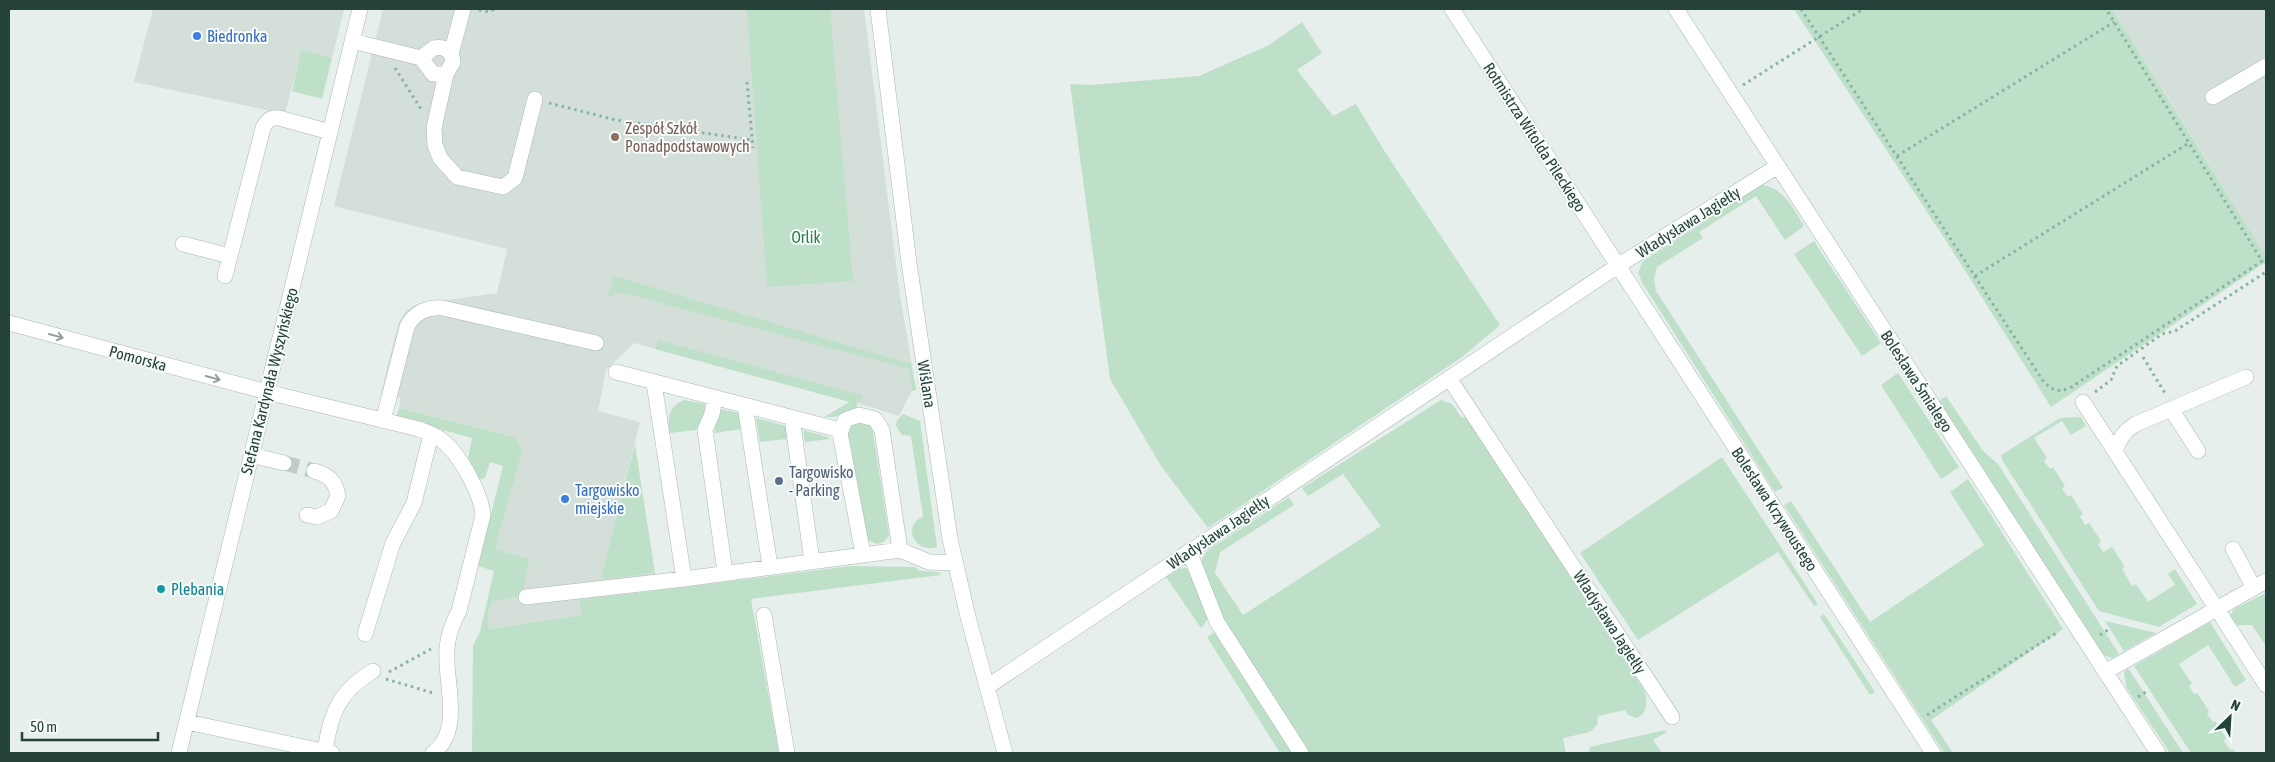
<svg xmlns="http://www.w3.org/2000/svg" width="2275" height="762" font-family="'Asap Condensed',sans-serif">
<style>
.built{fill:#d4dfda}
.green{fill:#bfe0c8}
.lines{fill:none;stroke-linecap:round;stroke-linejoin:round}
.minor-tunnel{stroke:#bfccc8;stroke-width:15;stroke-dasharray:15 8;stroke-linecap:butt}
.minor-casing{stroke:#a8b8b2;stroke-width:16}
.path{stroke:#86b3a5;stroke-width:3;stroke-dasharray:2.5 4;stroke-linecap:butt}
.minor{stroke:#fff;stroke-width:15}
.oneway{stroke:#92a09c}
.shop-dot{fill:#3f7fe0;stroke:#f7fbf9;stroke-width:2}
.education-dot{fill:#8d6e63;stroke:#f7fbf9;stroke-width:2}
.service-dot{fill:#5c6f8a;stroke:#f7fbf9;stroke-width:2}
.culture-dot{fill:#0f9aa8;stroke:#f7fbf9;stroke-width:2}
.labels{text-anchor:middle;stroke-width:4;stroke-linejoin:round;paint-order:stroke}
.shop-label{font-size:16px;fill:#366cbe;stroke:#f7fbf9;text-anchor:start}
.education-label{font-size:16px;fill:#785e54;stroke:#f7fbf9;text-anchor:start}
.street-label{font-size:16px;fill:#24423a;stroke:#f7fbf9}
.park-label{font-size:16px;fill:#2d7a4b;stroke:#f7fbf9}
.service-label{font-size:16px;fill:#4e5e75;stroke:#f7fbf9;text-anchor:start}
.culture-label{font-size:16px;fill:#0d838f;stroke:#f7fbf9;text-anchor:start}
</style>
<rect width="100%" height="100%" fill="#e6efeb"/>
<path class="built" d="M153 9H344L332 58 301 51 285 114 134 82Z
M383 9H864L900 295 916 390 912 391 899 416 857 403V410L833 417H824L850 402 634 343 606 370 598 411 640 422 603 569V578L655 573 659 589 579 601 581 615 487 629 488 614 492 602 520 596 495 549 523 449 515 437 399 408 401 398 381 393 398 324 404 313 413 306 426 303 497 293 507 249 334 206Z
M2112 9H2266V256L2188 130Z"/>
<path class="green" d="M747 9H830L853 281 767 287Z
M1794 9H2112L2266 256V262L2051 407 1952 250Z
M1302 22 1322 53 1297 70 1333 116 1356 104 1385 152 1500 325 1462 357 1208 528 1161 466 1110 379 1070 84 1091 85 1199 76 1269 45Z
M301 50 332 58 322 99 292 91Z
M1762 185C1784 188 1793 208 1804 226L1785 240 1756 196 1699 232 1703 238 1657 267 1654 279 1656 291 1783 488 1775 492 1643 284 1638 273 1643 261Z
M1814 241 1881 343 1862 356 1794 254Z
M614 276 911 364 916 390 912 391 909 369 623 293H616L607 298Z
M658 340 861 395 863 399 856 403 857 410 833 417H824L850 402 655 349Z
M1898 373 1959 467 1941 479 1881 385Z
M1946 396 1983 451 1998 464 2119 654 2112 658 2104 655 1939 401Z
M684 400 705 404 704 415 696 430 670 433C667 418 668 407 684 400Z
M1441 400 1452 404 1462 418 1466 416 1644 690C1648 701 1648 713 1637 718L1628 715 1625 710 1598 716 1597 725 1590 732 1563 738 1566 753H1309L1228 629 1204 574C1200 564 1201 555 1210 549L1289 497 1294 505 1220 552 1215 573 1243 615 1381 526 1343 474 1308 496 1302 488Z
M399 408 515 437 523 449 495 549 529 559 523 592 520 596 492 602 488 614V629L581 615 579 600 851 566 915 567 920 571 939 572 941 575 751 599 779 753H472L473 645 480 632 494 571 478 566 503 466 490 462 485 478 477 480 467 464 472 438 396 417Z
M721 409 739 413 741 429 715 433C714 424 720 417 721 409Z
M903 414 920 421 937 547C915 555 901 525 923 517L911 436 902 435 896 426 897 420Z
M2081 417 2086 426 2071 435 2062 421 2034 438 2047 458 2044 461 2050 469 2053 467 2065 486 2062 489 2068 497 2071 495 2083 514 2080 516 2085 525 2089 523 2101 541 2098 544 2103 552 2112 547 2125 567 2122 569 2132 586 2136 584 2148 602 2175 585 2168 574 2175 569 2197 604 2159 627 2099 611 2002 460 2001 455 2060 418Z
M756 418 786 426 787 439 760 442Z
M861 422 872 426 889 535 885 541 878 544 867 540 848 434 852 425Z
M803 430 828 437 830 439 805 442Z
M635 444 655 573 605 579 602 578 603 569Z
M1722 457 1818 604 1814 606 1778 552 1638 640 1580 553Z
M1968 479 2063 629 1931 720 1953 753H1944L1784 505 1791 501 1870 622 1984 545 1950 492Z
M1186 568C1192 575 1208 604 1208 614 1208 620 1205 624 1201 628L1166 577 1178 569Z
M2266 593V646L2252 625H2234L2230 616 2234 609Z
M1824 614 1875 692 1870 695 1820 617Z
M2105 621 2156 633 2124 651Z
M2210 622 2246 680 2235 687 2208 645 2179 664 2192 684 2189 686 2194 694 2197 693 2209 711 2207 714 2213 722 2215 721 2226 738 2224 741 2230 750 2232 749 2236 753H2191L2134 666Z
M1214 633 1218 634 1294 753H1280L1207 637Z
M2128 668 2183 753H2170L2126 687 2124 672Z
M1665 730 1667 732 1653 740 1662 753H1589L1590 747Z"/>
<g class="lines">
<path class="minor-tunnel" d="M284 463 314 471"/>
<g class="minor-casing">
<path id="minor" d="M878 9 909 263 950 539 968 617 1005 753
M1452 9 1933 753
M1676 9 2158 753
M352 41 421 58
M434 48C445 46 452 51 453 62L446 74H433L421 58Z
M451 54 463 9
M446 74 434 128 435 145 440 158 457 177 503 187 515 178 535 99
M2213 97 2266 66
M183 244 230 256
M225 276 263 128C267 121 270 117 279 118L330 132
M9 323 267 392 419 429C426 432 434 434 440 439 459 452 481 493 483 515L459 611C453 622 448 636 447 648 444 681 464 730 433 753
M616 372 840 430
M1449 378 1672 717
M654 383 684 579
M715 399 712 414 705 430 725 572
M2083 402 2266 685
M745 406 770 566
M2171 409 2198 451
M792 418 812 561
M383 421 407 327C414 312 428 307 443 308L596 343
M2115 451C2120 438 2124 431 2136 424L2246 377
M251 455 284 463
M307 515 317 517 331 511 338 496C336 482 329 475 314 471
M2233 549 2254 588
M1189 551 1217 622 1301 753
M863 554 840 433 845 420 859 415 875 419 882 430 900 550
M526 597 684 579 900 550 929 562 955 563
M764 615 787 753
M365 634 393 543 414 503 431 434
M2105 672 2266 581
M987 687 1619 265 1778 166
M187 722 332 753
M325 752C330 713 340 691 373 671
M179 753 360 9"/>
</g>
<path class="path" d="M1801 9 2043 381C2052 390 2057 393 2070 388L2262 261 2106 9
M479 10 490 12 494 9
M395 68 421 109
M747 82 753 148
M1743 85 1863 9
M549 103 616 120 752 140
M1897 156 2114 22
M1975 276 2189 143
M2143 357 2166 395
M2095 392 2111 380 2117 366 2162 334 2175 331 2266 272
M2100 635 2108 630
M389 672 431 649
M386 679 433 693
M2138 697 2147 691
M1927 715 2058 632"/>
<use href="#minor" class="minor"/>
</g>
<defs><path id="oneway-shaft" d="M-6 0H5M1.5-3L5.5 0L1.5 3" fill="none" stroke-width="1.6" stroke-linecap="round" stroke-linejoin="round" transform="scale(1.25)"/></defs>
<g class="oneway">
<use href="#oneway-shaft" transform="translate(56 336) rotate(15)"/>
<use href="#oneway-shaft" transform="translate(213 378) rotate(15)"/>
</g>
<g class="shop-dot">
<circle cx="197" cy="36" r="5"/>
<circle cx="565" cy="499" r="5"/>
</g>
<circle class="education-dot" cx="615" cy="137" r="5"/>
<circle class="service-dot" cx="779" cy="481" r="5"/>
<circle class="culture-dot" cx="161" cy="589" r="5"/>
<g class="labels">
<g class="shop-label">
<text x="207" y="42">Biedronka</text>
<text x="575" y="496">Targowisko<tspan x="575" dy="18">miejskie</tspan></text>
</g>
<g class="education-label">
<text x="625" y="134">Zespół Szkół<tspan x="625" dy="18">Ponadpodstawowych</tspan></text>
</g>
<g class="street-label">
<text transform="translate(1535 137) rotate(57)" y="6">Rotmistrza Witolda Pileckiego</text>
<text transform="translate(1688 222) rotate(-32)" y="6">Władysława Jagiełły</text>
<text transform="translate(138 358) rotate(15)" y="6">Pomorska</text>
<text transform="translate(269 381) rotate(-76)" y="6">Stefana Kardynała Wyszyńskiego</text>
<text transform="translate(1917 381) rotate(57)" y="6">Bolesława Śmiałego</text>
<text transform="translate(927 384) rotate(81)" y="6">Wiślana</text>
<text transform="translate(1775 509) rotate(57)" y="6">Bolesława Krzywoustego</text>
<text transform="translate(1218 532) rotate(-34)" y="6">Władysława Jagiełły</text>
<text transform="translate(1610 622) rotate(57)" y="6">Władysława Jagiełły</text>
</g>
<g class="park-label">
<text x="806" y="243">Orlik</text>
</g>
<g class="service-label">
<text x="789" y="478">Targowisko<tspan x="789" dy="18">- Parking</tspan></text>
</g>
<g class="culture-label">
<text x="171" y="595">Plebania</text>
</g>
</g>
<rect width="2275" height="762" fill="none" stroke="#24423a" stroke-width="20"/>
<g transform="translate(2230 717) rotate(25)" stroke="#f7fbf9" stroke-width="4" paint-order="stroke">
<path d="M0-4L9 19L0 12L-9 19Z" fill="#24423a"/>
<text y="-8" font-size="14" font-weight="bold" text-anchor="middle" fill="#24423a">N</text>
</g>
<path d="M22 732v8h136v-8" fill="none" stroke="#24423a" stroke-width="2.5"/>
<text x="30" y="732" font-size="15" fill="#24423a" stroke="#f7fbf9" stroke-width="4" paint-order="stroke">50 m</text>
</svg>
